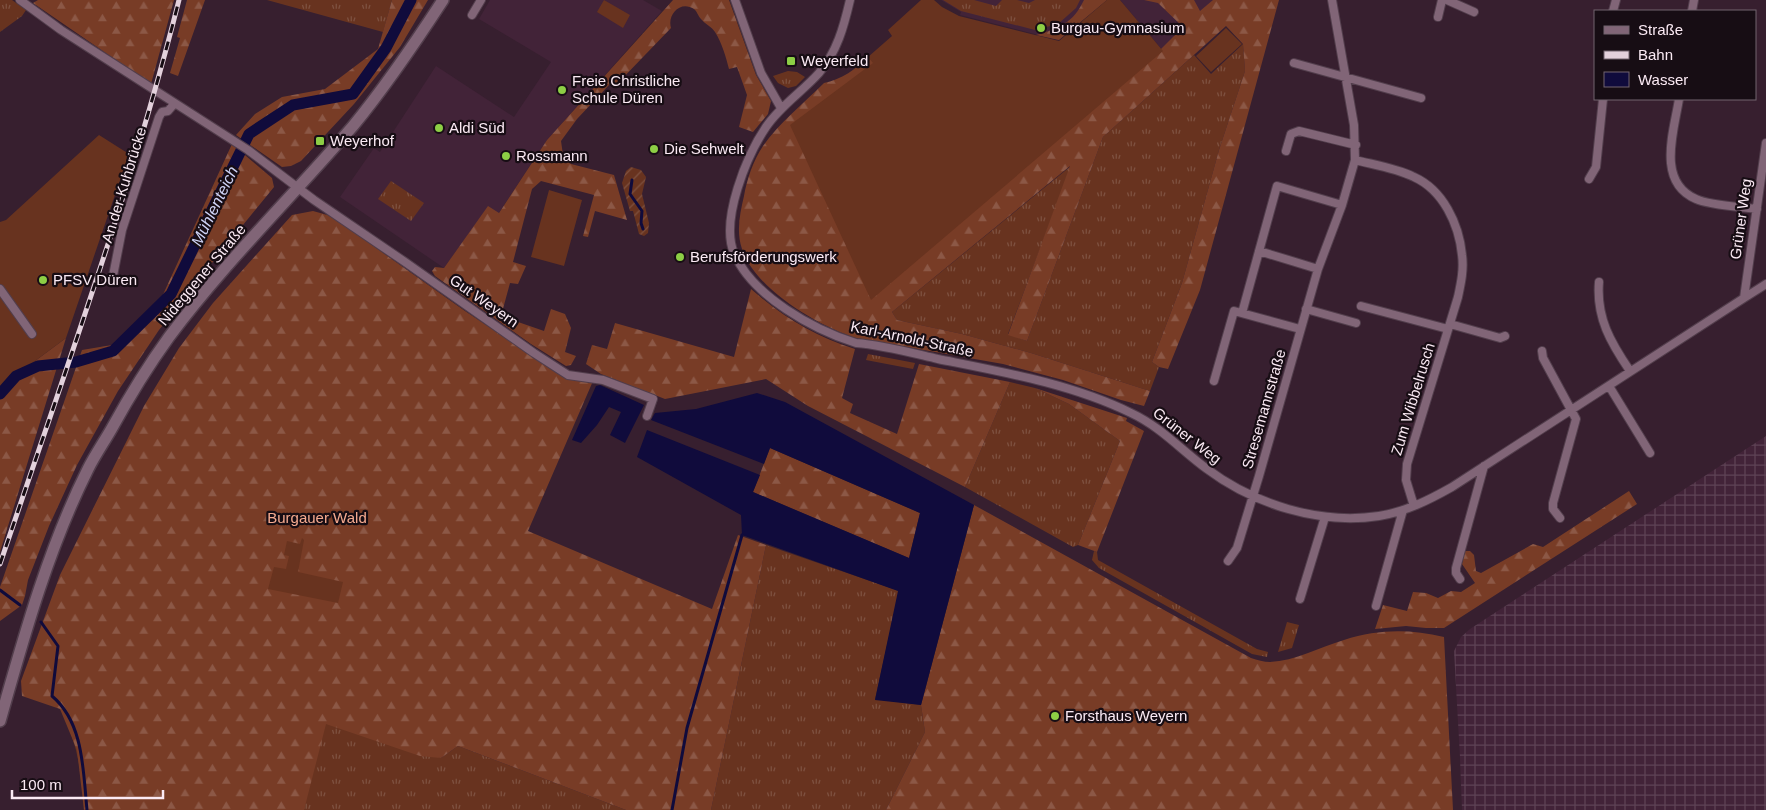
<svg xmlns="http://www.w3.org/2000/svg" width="1766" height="810" font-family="Arial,sans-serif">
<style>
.built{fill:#422338}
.industrial{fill:url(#industrial-grid)}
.grass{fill:url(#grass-tufts)}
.forest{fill:url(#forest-firs)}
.garden{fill:url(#garden-furrows)}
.pitch{fill:#68331f}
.water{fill:#100b3c}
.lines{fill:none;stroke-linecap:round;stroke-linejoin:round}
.stream{stroke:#100b3c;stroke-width:3}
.canal{stroke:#100b3c;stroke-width:11}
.minor-casing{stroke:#523e4c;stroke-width:10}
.secondary-casing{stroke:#523e4c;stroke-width:14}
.minor{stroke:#816577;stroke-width:8}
.secondary{stroke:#816577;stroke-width:11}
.rail-casing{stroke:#e3d1dc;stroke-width:5}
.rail{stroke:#170d14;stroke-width:3;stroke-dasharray:9;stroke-linecap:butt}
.poi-dot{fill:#8dce45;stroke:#170d14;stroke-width:2}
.labels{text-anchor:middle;stroke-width:4.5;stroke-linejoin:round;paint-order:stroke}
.poi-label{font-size:15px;fill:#fbeaf4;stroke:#170d14;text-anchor:start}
.street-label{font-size:15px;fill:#fbeaf4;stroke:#170d14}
.park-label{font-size:15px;fill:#f6ab90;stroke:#170d14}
.water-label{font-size:16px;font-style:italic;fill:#ced3f6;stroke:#170d14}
</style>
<defs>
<pattern id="industrial-grid" width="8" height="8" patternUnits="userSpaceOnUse" patternTransform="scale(1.25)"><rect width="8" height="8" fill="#422338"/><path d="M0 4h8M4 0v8" fill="none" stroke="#5e4355"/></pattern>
<pattern id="grass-tufts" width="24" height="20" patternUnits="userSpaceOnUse" patternTransform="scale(1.25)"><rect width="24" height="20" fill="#68331f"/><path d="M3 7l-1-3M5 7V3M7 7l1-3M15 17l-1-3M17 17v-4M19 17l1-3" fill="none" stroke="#7e5140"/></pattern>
<pattern id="forest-firs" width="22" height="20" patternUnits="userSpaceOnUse" patternTransform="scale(1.25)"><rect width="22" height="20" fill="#783c26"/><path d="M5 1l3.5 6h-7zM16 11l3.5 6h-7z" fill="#8c5846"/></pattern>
<pattern id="garden-furrows" width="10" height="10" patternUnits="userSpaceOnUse" patternTransform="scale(1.25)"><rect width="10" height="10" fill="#68331f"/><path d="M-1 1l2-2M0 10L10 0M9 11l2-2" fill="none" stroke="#7e5140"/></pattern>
</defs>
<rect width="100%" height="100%" fill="#371f2f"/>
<path class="built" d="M490 0H643L662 11 547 140 498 214 488 207 444 268 340 197 374 148 380 152 436 66 514 117 551 62 479 19Z
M941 0H1106L1058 40 960 15 961 12Z
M1120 0H1225L1163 51Z"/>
<path class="industrial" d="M1766 436V810H1462L1460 757 1454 651 1461 637 1470 629Z"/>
<path class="grass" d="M0 0H12L26 10 22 16 0 32Z
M267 0H392L383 32Z
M943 0H974L996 6 1002 0H1017L1029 3 1035 0H1080L1076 8 1058 24 1035 30 961 11Z
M1243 44 1245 71 1219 150 1182 283 1152 362 1159 367 1150 391 1031 353 962 334 897 320 892 312 1071 166 1008 334 1027 341 1103 137 1194 55 1211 74Z
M788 71 797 72 805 77 796 86 788 88 778 83 773 76Z
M391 181 424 203 411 221 378 199Z
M868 354 915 363 913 369 866 360Z
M1010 382 1035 388 1069 404 1120 441 1078 545 1073 547 965 487Z
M766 545 899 591 875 699 921 705 925 732 886 810H711Z
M1094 551 1097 552 1098 560 1257 649 1268 652 1267 657 1252 654 1099 568 1092 560Z
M1287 622 1299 625 1292 648 1278 652Z
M41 629 441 758 458 746 626 810H84L82 778 76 750 65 714 47 697Z"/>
<path class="forest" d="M38 0H174L151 84 33 3Z
M187 0H205L178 76 170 73 180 38 177 37Z
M392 0H428L400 47 354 104 301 161 291 166 282 167 236 135 255 114 282 97 325 89 378 49Z
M673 0H729L756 75 771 101 768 114 753 132 739 127 747 95 737 67 729 69C726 57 722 43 715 32 712 27 705 24 701 19 698 16 697 11 694 9 680 0 667 15 671 28L617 84H610L577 119 561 141 563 155 571 164 614 175 627 220 595 211 588 237 583 236 594 195 541 181 532 189 513 262 526 266 518 284 510 283 501 316 544 331 551 309 565 314 571 328 565 352 576 356 571 365 566 366 531 344 435 276 432 271 435 267 444 268 488 206 499 213 547 140Z
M1084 0H1107L1059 40 1036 35C1060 28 1073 23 1084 0Z
M1144 0H1194L1200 11 1213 0H1279L1200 290 1168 369 1159 367 1152 362 1182 283 1219 150 1245 71 1243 44 1226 26 1103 137 1027 341 1008 335 1070 166 892 312 897 320 962 334 1031 353 1150 391 1144 406 1121 400 1063 380 1003 364 856 338C818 326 755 289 742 249 736 231 740 213 744 196 747 179 753 161 763 146 779 123 804 103 824 83 840 80 858 69 868 55L875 64 903 269 1161 49 1183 27 1158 3Z
M232 144 272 178 274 187 194 285 159 330 118 391 77 465 49 526 28 580 25 596 22 605 0 621V587L82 350 112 345 161 299Z
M313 211 331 216 465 311 564 377 593 381 528 531 712 609 738 535 766 545 711 810H626L458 746 441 758 420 756 326 724 304 810H84L77 750 60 709 22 696 21 681 60 575 144 406 179 348 213 303 292 215Z
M751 289C784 318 814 336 855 349L842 398 853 404 850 413 897 434 919 364 1010 382 965 487 808 406 766 379 665 399 601 374 586 364 592 345 607 349 615 323 734 357Z
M66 338 0 552V387Z
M1035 388 1127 418 1126 421 1144 431 1097 552 1078 545 1120 441 1069 404Z
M770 448 920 513 909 558 753 492Z
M1629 491 1637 504 1444 628H1426L1406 626 1375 629 1383 605 1407 611 1413 592 1426 593 1438 598 1451 591 1461 592 1475 583 1462 564 1465 551H1470L1474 555 1476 571 1481 573 1533 544 1543 547Z
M974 505 1251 658C1257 660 1264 662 1270 662 1295 661 1320 647 1344 640 1379 629 1409 629 1444 637L1453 810H886L925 732 921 705Z"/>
<path class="garden" d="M631 167 641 170 646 177 642 194 649 223 648 233 644 236 639 234 633 211H630L622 183 626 171Z"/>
<path class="pitch" d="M604 0 630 15 623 28 597 12Z
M921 0H934L942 7 959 16 1059 41 1107 0H1120L1163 51 871 300 790 125 873 63 868 57 892 36 888 30Z
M1226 28 1242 44 1211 72 1196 56Z
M99 135 129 154 66 338 0 387V222L6 220Z
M549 190 582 200 564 266 531 257Z
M302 538 304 540 298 572 343 582 338 603 268 589 274 567 286 569 289 556 284 555 287 541 300 544Z"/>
<path class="water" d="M600 385 644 405 625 443 610 435 621 412 609 407 597 425 581 443 572 440 596 386Z
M757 393 785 402 974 505 921 705 875 700 898 591 742 535 741 515 637 457 647 430 760 475 753 492 909 558 920 513 770 448 764 464 651 420 655 413 696 409Z"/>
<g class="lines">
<path class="stream" d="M632 180 630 194 642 211 641 223 643 229
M0 590 20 605
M41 622 58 646 52 696C84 723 83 771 87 810
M672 810 687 728 742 535"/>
<path class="canal" d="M0 394 16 376 38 366 76 362 113 351 171 294 249 134 293 105 353 94 386 48 411 0"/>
<g class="minor-casing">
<path id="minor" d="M20 0 61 30 248 150 314 200 405 262 534 353 568 375 603 380 653 399 647 416
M735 0 761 73 781 108
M850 0C844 26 837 52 819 73 802 92 780 106 766 127 747 155 720 220 734 253 752 296 814 330 856 343 883 345 912 353 938 359 1003 372 1072 384 1131 413 1161 427 1181 450 1207 469 1254 504 1319 525 1379 516 1405 512 1429 500 1452 487L1744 298 1766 143
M1447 0 1474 12
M1613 11 1616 0
M1692 11 1694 0
M472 15 481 0
M1438 17 1442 0
M1294 63 1421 98
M1679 99C1674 131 1656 182 1696 199 1708 205 1741 207 1757 209
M1286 151 1291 134 1299 131 1356 145
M1355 160C1375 165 1396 168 1414 177 1443 190 1459 224 1462 255 1464 269 1461 283 1458 297L1407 464 1406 480 1414 506
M1589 179 1596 167 1603 99
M1259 251 1318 269
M112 281 122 230 159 117 162 112 168 111 174 104
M1599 282C1596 318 1611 343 1630 371
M0 289 32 334
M1744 298 1766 284
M1361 306 1448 329
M1306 309 1356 323
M1242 313 1277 186 1342 205
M1450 324 1500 338 1505 336
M1542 351 1543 358 1576 419 1553 503V509L1560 518
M1214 381 1234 311 1300 329
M1609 386 1650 453
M1228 561 1237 548 1241 535 1259 476 1318 269 1342 205 1355 160 1354 125 1332 0
M1460 579 1456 573V568L1484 466
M1300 599 1325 517
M1376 606 1403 510"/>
</g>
<g class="secondary-casing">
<path id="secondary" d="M0 721C24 636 48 549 88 469 95 455 104 442 112 428 129 397 148 366 169 337 225 262 292 197 353 126 386 86 415 43 443 0"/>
</g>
<use href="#minor" class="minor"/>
<use href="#secondary" class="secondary"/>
<g class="rail-casing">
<path id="rail" d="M0 564C63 377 131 191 179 0"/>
</g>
<use href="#rail" class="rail"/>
</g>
<g class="poi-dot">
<circle cx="1041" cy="28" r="5"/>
<rect x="786" y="56" width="10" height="10" rx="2.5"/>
<circle cx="562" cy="90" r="5"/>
<circle cx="439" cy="128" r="5"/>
<rect x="315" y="136" width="10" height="10" rx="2.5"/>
<circle cx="654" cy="149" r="5"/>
<circle cx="506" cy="156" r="5"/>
<circle cx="680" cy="257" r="5"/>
<circle cx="43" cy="280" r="5"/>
<circle cx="1055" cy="716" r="5"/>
</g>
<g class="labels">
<g class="poi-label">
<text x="1051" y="33">Burgau-Gymnasium</text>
<text x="801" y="66">Weyerfeld</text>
<text x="572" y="86">Freie Christliche<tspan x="572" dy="17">Schule Düren</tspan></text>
<text x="449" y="133">Aldi Süd</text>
<text x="330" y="146">Weyerhof</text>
<text x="664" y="154">Die Sehwelt</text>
<text x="516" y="161">Rossmann</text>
<text x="690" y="262">Berufsförderungswerk</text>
<text x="53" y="285">PFSV Düren</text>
<text x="1065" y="721">Forsthaus Weyern</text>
</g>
<g class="street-label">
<text transform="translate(124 185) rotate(-73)" y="5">An der Kuhbrücke</text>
<text transform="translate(1741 219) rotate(-82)" y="5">Grüner Weg</text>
<text transform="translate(202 275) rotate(-50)" y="5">Nideggener Straße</text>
<text transform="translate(484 301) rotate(35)" y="5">Gut Weyern</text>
<text transform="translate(912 339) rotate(12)" y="5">Karl-Arnold-Straße</text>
<text transform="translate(1413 399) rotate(-73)" y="5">Zum Wibbelrusch</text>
<text transform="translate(1264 409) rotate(-74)" y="5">Stresemannstraße</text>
<text transform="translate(1187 436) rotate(38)" y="5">Grüner Weg</text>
</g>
<g class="park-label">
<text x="317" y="523">Burgauer Wald</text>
</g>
<g class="water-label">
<text transform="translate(214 206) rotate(-64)" y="6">Mühlenteich</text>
</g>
</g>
<rect x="1594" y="10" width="162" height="90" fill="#170d14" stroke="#72656e"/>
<rect x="1604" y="26" width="25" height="8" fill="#816577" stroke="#72656e"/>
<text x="1638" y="35" font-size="15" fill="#fbeaf4">Straße</text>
<rect x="1604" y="51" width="25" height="8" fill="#e3d1dc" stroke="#72656e"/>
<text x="1638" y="60" font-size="15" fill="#fbeaf4">Bahn</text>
<rect x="1604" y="72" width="25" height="15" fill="#100b3c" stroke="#72656e"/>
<text x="1638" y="85" font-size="15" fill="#fbeaf4">Wasser</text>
<path d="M12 790v8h151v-8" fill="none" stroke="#fbeaf4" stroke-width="2.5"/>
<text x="20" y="790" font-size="15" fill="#fbeaf4" stroke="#170d14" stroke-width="4" paint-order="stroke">100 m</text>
</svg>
